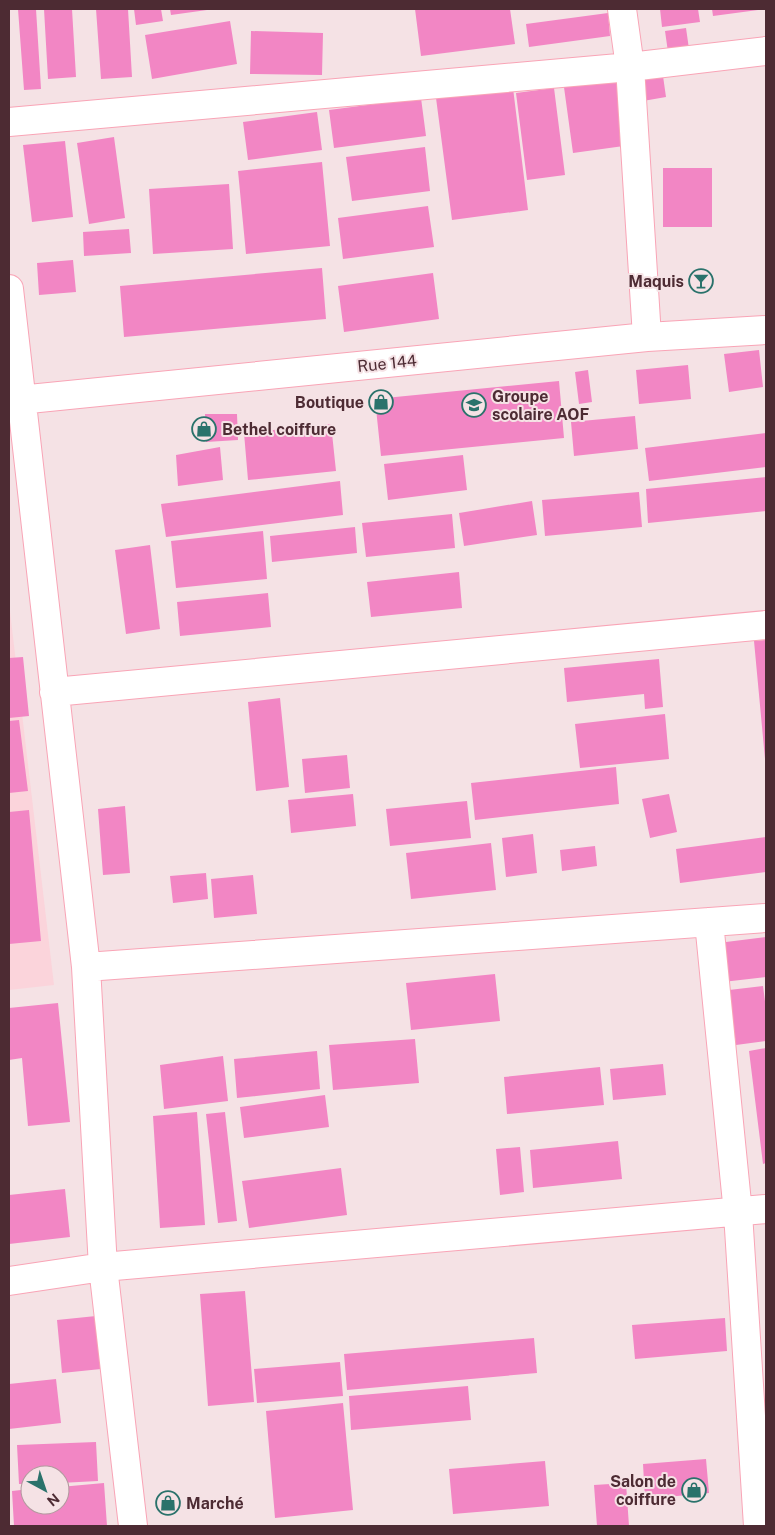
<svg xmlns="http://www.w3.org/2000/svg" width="775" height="1535" font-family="'Public Sans',sans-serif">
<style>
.built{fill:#fbd4db}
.building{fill:#f286c4}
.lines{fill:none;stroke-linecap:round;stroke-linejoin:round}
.minor-casing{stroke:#f9a4b6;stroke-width:30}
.minor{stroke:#fff;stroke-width:28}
.labels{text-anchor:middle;stroke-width:4;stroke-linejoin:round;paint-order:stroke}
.poi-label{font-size:16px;font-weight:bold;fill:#4d2b33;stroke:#f5e2e5;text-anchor:end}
.street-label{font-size:16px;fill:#4d2b33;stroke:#f5e2e5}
</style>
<rect width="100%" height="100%" fill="#f5e2e5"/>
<path class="built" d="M9 603 54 985 9 990Z"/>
<path class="building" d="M18 9H36L41 89 24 90Z
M44 9H72L76 77 48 79Z
M96 9H128L132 77 101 79Z
M134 9H161L163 21 136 25Z
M170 9H207V10L171 15Z
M415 9H510L515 44 421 56Z
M660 9H698L700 22 662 27Z
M712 9H758V10L713 16Z
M608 13 610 36 529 47 526 24Z
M230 21 237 64 152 79 145 35Z
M686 28 690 56 669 59 665 31Z
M251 31 323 33 322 75 250 74Z
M623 72 631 145 573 153 563 80Z
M663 76 666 97 643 101 640 80Z
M513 88 528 210 452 220 436 98Z
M554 88 565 175 527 180 516 93Z
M421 98 426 136 334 148 329 110Z
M317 112 322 150 248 160 243 122Z
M114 137 125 218 89 224 77 143Z
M65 141 73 217 32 222 23 145Z
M425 147 430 191 352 201 346 157Z
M322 162 330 246 246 254 238 171Z
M663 168H712V227H663Z
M229 184 233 249 153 254 149 189Z
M428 206 434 247 343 259 338 218Z
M129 229 131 253 84 256 83 232Z
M73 260 76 292 39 295 37 263Z
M322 268 326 319 124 337 120 286Z
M433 273 439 319 344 332 338 286Z
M759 350 763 387 729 392 724 354Z
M688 365 691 399 639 404 636 370Z
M588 370 592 402 579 404 575 372Z
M559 381 564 438 381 456 375 399Z
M205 414H237L238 440 206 442Z
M635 416 638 449 574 456 571 422Z
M331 424 336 471 248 480 244 433Z
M766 433V467L649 481 645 448Z
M220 447 223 480 178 486 176 455Z
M463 455 467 490 388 500 384 464Z
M766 477V511L648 523 646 489Z
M340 481 343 515 166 537 161 504Z
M639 492 642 527 545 536 542 500Z
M532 501 537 535 464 546 459 513Z
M452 514 455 548 366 557 362 523Z
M355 527 357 553 272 562 270 536Z
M263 531 267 579 176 588 171 541Z
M150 545 160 629 126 634 115 550Z
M459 572 462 608 371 617 367 582Z
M268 593 271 627 180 636 177 602Z
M766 640V759H765L754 641Z
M23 657 29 716 9 718V658Z
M659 659 663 707 645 709 644 694 567 702 564 668Z
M280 698 289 787 256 791 248 702Z
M665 714 669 759 580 768 575 724Z
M19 720 28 791 9 793V721Z
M347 755 350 788 305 793 302 759Z
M616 767 619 804 475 820 471 783Z
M353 794 356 826 291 833 288 800Z
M669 794 677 832 650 838 642 799Z
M467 801 471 838 390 846 386 809Z
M125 806 130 873 103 875 98 809Z
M29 810 41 941 9 944V812Z
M533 834 537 873 506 877 502 838Z
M766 837V872L680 883 676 849Z
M491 843 496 890 411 899 406 853Z
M595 846 597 866 562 871 560 850Z
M206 873 208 899 173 903 170 876Z
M253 875 257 914 214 918 211 879Z
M766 937V977L723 982 718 943Z
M495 974 500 1021 411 1030 406 983Z
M763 986 766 1009V1041L736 1045 729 990Z
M58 1003 70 1122 28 1126 22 1058 9 1060V1008Z
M415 1039 419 1083 333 1090 329 1045Z
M766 1048V1163L763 1164 749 1051Z
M317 1051 320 1089 237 1098 234 1059Z
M223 1056 228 1101 164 1109 160 1065Z
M663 1064 666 1095 613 1100 610 1069Z
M600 1067 604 1105 507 1114 504 1077Z
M325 1095 329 1127 244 1138 240 1107Z
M197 1112 205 1225 160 1228 153 1116Z
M225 1112 237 1221 218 1223 206 1114Z
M618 1141 622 1179 533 1188 530 1150Z
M520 1147 524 1192 500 1195 496 1149Z
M341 1168 347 1215 249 1228 242 1181Z
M65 1189 70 1237 9 1244V1195Z
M245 1291 254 1402 208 1406 200 1294Z
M96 1316 101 1369 62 1373 57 1320Z
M725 1318 727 1351 635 1359 632 1325Z
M534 1338 537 1373 347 1390 344 1354Z
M340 1362 343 1396 257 1403 254 1369Z
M56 1379 61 1423 9 1429V1384Z
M468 1386 471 1420 351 1430 349 1396Z
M343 1403 353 1510 275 1518 266 1411Z
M96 1442 98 1481 60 1483V1475H30V1484H19L17 1445Z
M706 1459 709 1493 645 1499 643 1464Z
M545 1461 549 1506 453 1514 449 1469Z
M104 1483 107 1526H14L12 1491 30 1489V1505H60V1487Z
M626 1483 629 1526H597L594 1485Z"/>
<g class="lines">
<g class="minor-casing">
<path id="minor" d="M622 9 630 67 647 337
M9 122 630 67 766 51
M9 289 86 967 103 1267 133 1526
M9 401 647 337 766 330
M54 692 766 625
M709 922 738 1213 758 1526
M86 967 766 918
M9 1281 103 1267 766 1209"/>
</g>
<use href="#minor" class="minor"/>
</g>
<defs>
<g id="bar-ring" transform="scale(1.25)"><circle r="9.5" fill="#f5e2e5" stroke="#2a726b" stroke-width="1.5"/><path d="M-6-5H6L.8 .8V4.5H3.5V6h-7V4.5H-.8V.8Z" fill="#2a726b"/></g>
<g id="shop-ring" transform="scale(1.25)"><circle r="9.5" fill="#f5e2e5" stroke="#2a726b" stroke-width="1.5"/><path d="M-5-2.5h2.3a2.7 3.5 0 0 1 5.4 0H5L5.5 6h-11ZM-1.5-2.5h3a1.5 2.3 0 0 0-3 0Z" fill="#2a726b"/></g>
<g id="school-ring" transform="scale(1.25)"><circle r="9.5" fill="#f5e2e5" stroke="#2a726b" stroke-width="1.5"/><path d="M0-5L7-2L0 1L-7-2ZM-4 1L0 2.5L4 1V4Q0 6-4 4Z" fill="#2a726b"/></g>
</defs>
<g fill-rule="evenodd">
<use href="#bar-ring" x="701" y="281"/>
<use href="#shop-ring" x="381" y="402"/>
<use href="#school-ring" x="474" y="405"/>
<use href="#shop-ring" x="204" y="429"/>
<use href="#shop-ring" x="694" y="1490"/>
<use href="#shop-ring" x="168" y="1503"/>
</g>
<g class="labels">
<g class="poi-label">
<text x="684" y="287">Maquis</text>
<text x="492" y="402" text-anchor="start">Groupe<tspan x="492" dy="18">scolaire AOF</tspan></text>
<text x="364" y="408">Boutique</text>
<text x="222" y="435" text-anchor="start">Bethel coiffure</text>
<text x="676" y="1487">Salon de<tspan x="676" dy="18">coiffure</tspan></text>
<text x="186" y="1509" text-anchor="start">Marché</text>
</g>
<g class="street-label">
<text transform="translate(387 363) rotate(-6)" y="6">Rue 144</text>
</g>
</g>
<rect width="775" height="1535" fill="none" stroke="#4d2b33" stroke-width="20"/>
<g transform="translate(45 1490) rotate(140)"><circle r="24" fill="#f5e2e5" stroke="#b2999e"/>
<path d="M0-4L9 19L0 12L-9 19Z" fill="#2a726b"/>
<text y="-8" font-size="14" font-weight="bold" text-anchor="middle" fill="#4d2b33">N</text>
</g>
</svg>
